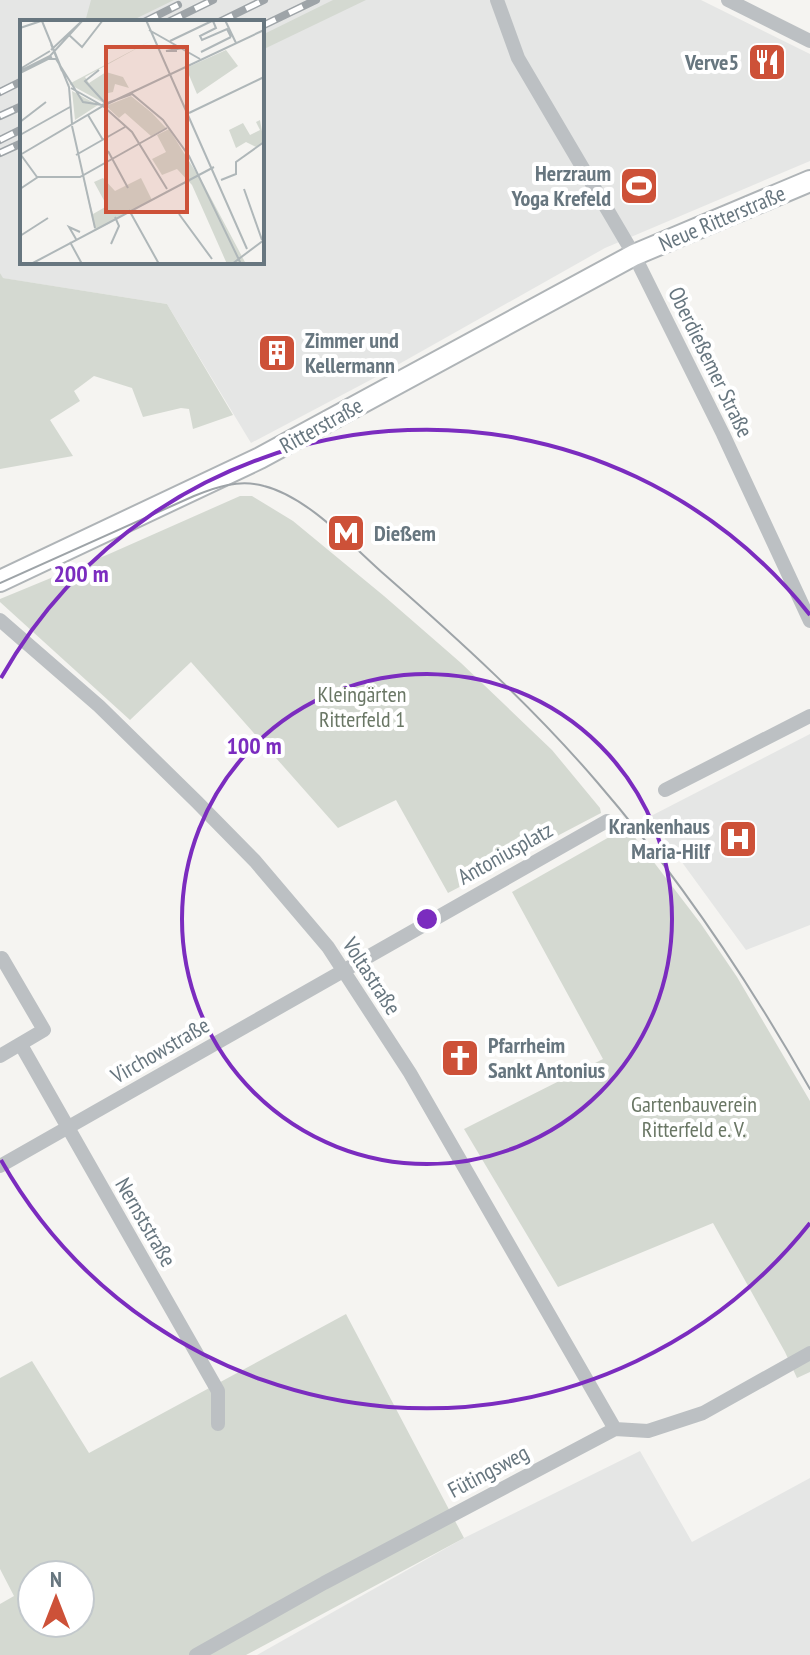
<svg xmlns="http://www.w3.org/2000/svg" width="810" height="1655" font-family="'PT Sans Narrow',sans-serif">
<style>
.built{fill:#e5e6e5;fill-rule:evenodd}
.green{fill:#d4d9d1;fill-rule:evenodd}
.lines{fill:none;stroke-linecap:round;stroke-linejoin:round}
.secondary-casing{stroke:#afb4b7;stroke-width:24}
.minor{stroke:#bcc0c3;stroke-width:14}
.secondary{stroke:#fff;stroke-width:20}
.tram{stroke:#9ea4a8;stroke-width:2}
.rail-casing{stroke:#9ea4a8;stroke-width:8}
.rail{stroke:#fff;stroke-width:5;stroke-dasharray:15;stroke-linecap:butt}
.ring{fill:none;stroke:#7b2cbf;stroke-width:4}
.labels{text-anchor:middle;stroke-width:8;stroke-linejoin:round;paint-order:stroke}
.poi-label{font-size:22px;font-weight:bold;fill:#67767f;stroke:#fff;text-anchor:end}
.street-label{font-size:22px;fill:#67767f;stroke:#fff}
.park-label{font-size:22px;fill:#6a7765;stroke:#fff}
.inset-road{fill:none;stroke:#afb7b9;stroke-width:2}
.view{fill:#cd5138;fill-opacity:0.15;stroke:#cd5138;stroke-width:4}
.inset-edge{fill:none;stroke:#67767f;stroke-width:4}
.centre{fill:#7b2cbf;stroke:#fff;stroke-width:4}
.ring-label{font-size:24px;text-anchor:middle;font-weight:bold;fill:#7b2cbf;stroke:#fff;stroke-width:8;stroke-linejoin:round;paint-order:stroke}
</style>
<rect width="100%" height="100%" fill="#f5f4f1"/>
<path class="built" d="M0 0H701L810 54V161L605 248 376 377 251 443 167 304 2 278 0 273ZM22 22H262V262H22Z
M810 734V925L746 950 649 817Z
M640 1451 692 1542 810 1478V1655H257L464 1538Z"/>
<path class="green" d="M91 0H174L129 22H85Z
M333 0H366L262 50V35Z
M0 273 3 278 167 304 233 415 193 429 189 409 181 408 143 417 132 388 94 376 74 391 80 401 50 420 73 456 0 469Z
M240 496H252L293 521 384 596 461 663 552 750 600 808 601 813 448 893 396 800 338 828 191 662 130 720 0 602V599L109 554Z
M627 827 701 924 737 977 810 1101V1372L797 1378 785 1352 713 1223 558 1287 464 1129 603 1059 512 892Z
M346 1314 464 1538 246 1655H0V1604L14 1596 0 1569V1378L32 1361 89 1453ZM32 1575H80V1623H32Z"/>
<g class="lines">
<g class="secondary-casing">
<path id="secondary" d="M0 581 260 458 634 255 810 181"/>
</g>
<path class="minor" d="M497 0 518 58 634 255 723 434 810 621
M728 0 810 41
M0 620 99 706 197 802 255 861 328 947 410 1073 615 1429
M665 790 810 716
M21 1045 218 1391V1424
M0 1056 44 1030 2 958
M0 1166 607 821
M196 1655 324 1583 615 1429 648 1431 703 1413 810 1353"/>
<use href="#secondary" class="secondary"/>
<path class="tram" d="M0 583 194 496C216 487 239 479 264 486 308 497 351 545 385 575 458 639 533 707 597 782 679 877 748 980 810 1089"/>
<g class="rail-casing">
<path id="rail" d="M144 22 178 5
M168 22 213 0
M219 22 264 0
M262 26 316 0
M0 92 22 81
M0 116 22 106
M0 140 22 129
M0 153 22 143"/>
</g>
<use href="#rail" class="rail"/>
</g>
<g class="ring">
<circle cx="427" cy="919" r="245"/>
<path d="M810 1223A489 489 0 0 1 1 1160M1 678A489 489 0 0 1 810 615"/>
</g>
<defs>
<g id="restaurant-square" transform="scale(2)"><rect x="-9" y="-9" width="18" height="18" rx="4" fill="#cd5138" stroke="#fff"/><path d="M-5-6h1v4h1v-4h1v4h1v-4h1v5L-1.5 .5V6h-2V.5L-5-1ZM5-6V6H3V1.5H1.5Q1.5-4 5-6Z" fill="#fff"/></g>
<g id="stadium-square" transform="scale(2)"><rect x="-9" y="-9" width="18" height="18" rx="4" fill="#cd5138" stroke="#fff"/><path d="M0-5a6.5 5 0 1 0 0 10a6.5 5 0 1 0 0-10ZM-3.5-1.8h7v3.6h-7Z" fill="#fff"/></g>
<g id="building-square" transform="scale(2)"><rect x="-9" y="-9" width="18" height="18" rx="4" fill="#cd5138" stroke="#fff"/><path d="M-4-6H4V6H1V3H-1V6H-4ZM-2.5-4.3h1.7v1.8h-1.7ZM.8-4.3h1.7v1.8H.8ZM-2.5-1h1.7V.8h-1.7ZM.8-1h1.7V.8H.8Z" fill="#fff"/></g>
<g id="metro-square" transform="scale(2)"><rect x="-9" y="-9" width="18" height="18" rx="4" fill="#cd5138" stroke="#fff"/><path d="M-5.5 5V-5H-3L0 0L3-5H5.5V5H3V-.5L0 4L-3-.5V5Z" fill="#fff"/></g>
<g id="hospital-square" transform="scale(2)"><rect x="-9" y="-9" width="18" height="18" rx="4" fill="#cd5138" stroke="#fff"/><path d="M-5-5h3v3.5h4V-5h3V5h-3V1.5h-4V5h-3Z" fill="#fff"/></g>
<g id="church-square" transform="scale(2)"><rect x="-9" y="-9" width="18" height="18" rx="4" fill="#cd5138" stroke="#fff"/><path d="M-1.2-6h2.4v3.5h3.3v2.4h-3.3V6h-2.4V-.1h-3.3v-2.4h3.3Z" fill="#fff"/></g>
</defs>
<g fill-rule="evenodd">
<use href="#restaurant-square" x="767" y="62"/>
<use href="#stadium-square" x="639" y="186"/>
<use href="#building-square" x="277" y="353"/>
<use href="#metro-square" x="346" y="533"/>
<use href="#hospital-square" x="738" y="839"/>
<use href="#church-square" x="460" y="1058"/>
</g>
<g class="labels">
<g class="poi-label">
<text x="739" y="70">Verve5</text>
<text x="611" y="181">Herzraum<tspan x="611" dy="25">Yoga Krefeld</tspan></text>
<text x="305" y="348" text-anchor="start">Zimmer und<tspan x="305" dy="25">Kellermann</tspan></text>
<text x="374" y="541" text-anchor="start">Dießem</text>
<text x="710" y="834">Krankenhaus<tspan x="710" dy="25">Maria-Hilf</tspan></text>
<text x="488" y="1053" text-anchor="start">Pfarrheim<tspan x="488" dy="25">Sankt Antonius</tspan></text>
</g>
<g class="street-label">
<text transform="translate(722 218) rotate(-23)" y="8">Neue Ritterstraße</text>
<text transform="translate(711 362) rotate(64)" y="8">Oberdießemer Straße</text>
<text transform="translate(321 425) rotate(-29)" y="8">Ritterstraße</text>
<text transform="translate(505 853) rotate(-29)" y="8">Antoniusplatz</text>
<text transform="translate(372 976) rotate(57)" y="8">Voltastraße</text>
<text transform="translate(160 1050) rotate(-30)" y="8">Virchowstraße</text>
<text transform="translate(146 1222) rotate(60)" y="8">Nernststraße</text>
<text transform="translate(488 1471) rotate(-28)" y="8">Fütingsweg</text>
</g>
<g class="park-label">
<text x="362" y="702">Kleingärten<tspan x="362" dy="25">Ritterfeld 1</tspan></text>
<text x="694" y="1112">Gartenbauverein<tspan x="694" dy="25">Ritterfeld e. V.</tspan></text>
</g>
</g>
<g transform="translate(20 20)">
<rect width="244" height="244" fill="#f5f4f1"/>
<path d="M132 20 65 57 69 63 86 52 103 57 109 68 95 64 93 72 84 74V83L49 64ZM206 30 218 46 177 74 166 48ZM52 71 78 85 55 100ZM111 76 132 93 146 108 131 116 105 93 99 98 86 86ZM240 100 244 123 236 127 226 122 216 128 209 110 223 103 230 115 240 110 236 102ZM149 109 184 165 226 244H207L172 165 157 149 142 155 132 139 146 132 137 115ZM63 158 73 194 87 186 74 162 83 158 95 171 121 158 132 180 75 211Z" fill="#d4d9d1"/>
<path class="inset-road" d="M126 0 227 229M205 0 216 23M22 1 49 67 52 104M193 1 196 8 180 16 182 20 207 9 211 17M0 8 24 0M129 10 180 39M48 14 62 27 83 0M150 21 194 0M31 24 42 51M31 30 63 0M157 31H146L163 28M181 32 211 17M24 39H36L63 82 82 85 112 74 143 100 169 136 221 244M0 49 30 31M79 50 65 61 86 84M0 51 30 36 63 0M0 53 32 37M51 68 83 86 112 112 147 169M169 93 244 57M68 95 83 120M0 102 26 82M52 106 75 208M0 115 50 87M88 131 108 168M0 135 83 86 244 10M1 135 17 157M56 135 105 107M201 160 216 154V142L244 122M0 169 18 157H60L147 108M224 169 242 220M109 190 139 244M159 194 192 239M0 216 28 198M56 219 49 207 60 212M50 222 62 244M91 224 99 206 95 197M11 244 194 147M212 244 244 220"/>
<path class="view" d="M86 27H167V192H86Z"/>
<rect width="244" height="244" class="inset-edge"/>
</g>
<circle cx="427" cy="919" r="12" class="centre"/>
<g class="ring-label">
<text x="81" y="582">200 m</text>
<text x="254" y="754">100 m</text>
</g>
<g transform="translate(56 1599)"><circle r="38" fill="#ffffff" stroke="#c2c8cc" stroke-width="2"/>
<path d="M0-6L14 30L0 20L-14 30Z" fill="#cd5138"/>
<text y="-12" font-size="22" font-weight="bold" text-anchor="middle" fill="#67767f">N</text>
</g>
</svg>
